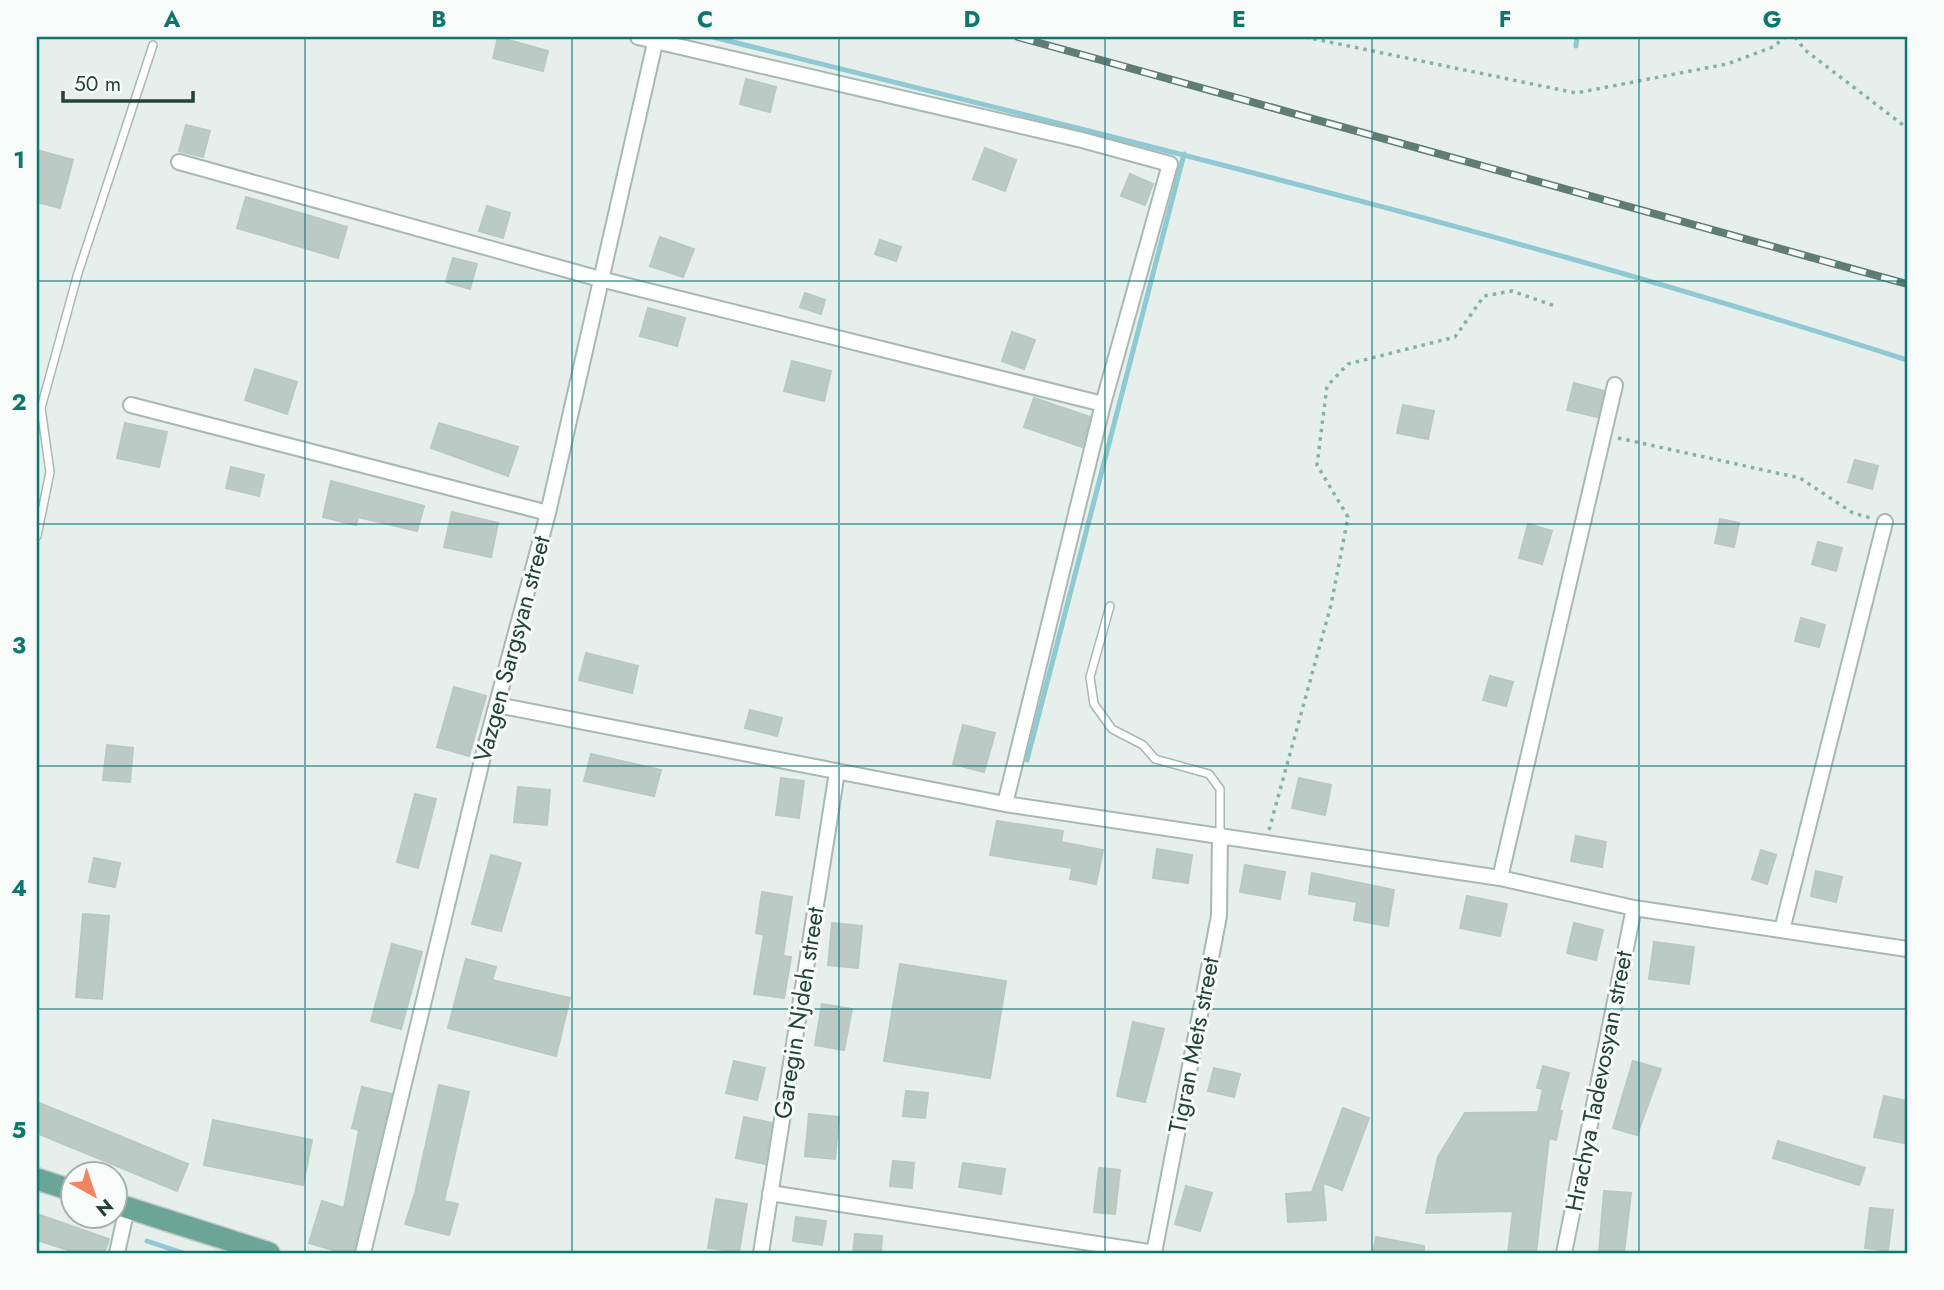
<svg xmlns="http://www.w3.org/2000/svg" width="1944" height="1290" font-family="Jost,sans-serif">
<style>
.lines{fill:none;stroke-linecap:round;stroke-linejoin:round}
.stream{stroke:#8ec9d4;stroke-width:5}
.building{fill:#bbcac4;stroke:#b8c9c2;stroke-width:2}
.service-casing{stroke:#a8b8b2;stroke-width:10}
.minor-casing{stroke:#a8b8b2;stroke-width:18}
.primary-casing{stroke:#c2cac8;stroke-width:24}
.path{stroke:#86b3a5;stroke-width:3.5;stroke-dasharray:3.5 5;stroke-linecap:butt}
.service{stroke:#fff;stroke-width:7}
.minor{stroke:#fff;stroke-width:14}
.primary{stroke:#6aa596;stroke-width:21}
.rail-casing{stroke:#5f7d75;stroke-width:8}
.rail{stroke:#f7fbf9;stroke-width:5;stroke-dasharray:16;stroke-linecap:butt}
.grid{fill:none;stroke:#0f766e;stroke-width:2;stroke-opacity:0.55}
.labels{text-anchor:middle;stroke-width:6;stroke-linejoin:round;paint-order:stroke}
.street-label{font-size:24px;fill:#24423a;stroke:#f7fbf9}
.neatline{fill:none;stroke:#0f766e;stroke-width:2.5}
.grid-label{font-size:23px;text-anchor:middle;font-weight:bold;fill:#0f766e}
</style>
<rect width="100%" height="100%" fill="#e6efeb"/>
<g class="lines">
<path class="stream" d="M713 37C1113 137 1514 233 1907 360
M1576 46 1577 37
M1027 760 1184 154
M147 1241 183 1253"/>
</g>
<path class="building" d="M498 37 548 51 543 71 493 58Z
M746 79 776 87 770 112 740 104Z
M186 125 210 131 203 157 179 151Z
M985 148 1016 160 1005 191 973 179Z
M37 150 73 160 60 208 37 202Z
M1130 174 1153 184 1145 205 1121 196Z
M246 197 347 227 338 258 237 228Z
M487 206 510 213 503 238 479 231Z
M660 237 694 249 683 277 650 266Z
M880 240 901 247 896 261 875 254Z
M453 258 477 264 470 289 446 282Z
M805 293 825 300 821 314 800 307Z
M648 308 685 318 677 346 640 336Z
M1012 332 1035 340 1024 369 1002 361Z
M792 361 831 371 824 401 784 391Z
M255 369 297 382 287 414 245 400Z
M1574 383 1604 391 1598 417 1567 410Z
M1034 398 1090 417 1082 447 1024 427Z
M1403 405 1434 411 1428 439 1397 433Z
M125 423 167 432 159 467 117 458Z
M439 423 518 447 508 476 431 448Z
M1855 460 1878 466 1872 489 1848 482Z
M231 467 264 475 259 496 226 488Z
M331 481 424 506 417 531 358 517 356 525 323 517Z
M452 512 498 523 491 557 444 547Z
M1720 519 1739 523 1734 547 1715 543Z
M1528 524 1552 531 1542 564 1519 558Z
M1818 542 1842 548 1836 571 1812 564Z
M1801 618 1825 625 1819 647 1795 641Z
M586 653 638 666 632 693 579 680Z
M1490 676 1513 682 1506 706 1483 700Z
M454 687 486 696 469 756 437 747Z
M750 710 782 718 777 736 745 728Z
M963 725 995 733 984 772 953 764Z
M107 745 133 748 130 782 103 780Z
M591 754 661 770 654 796 584 781Z
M781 778 804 781 799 818 776 815Z
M1299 778 1331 785 1325 815 1292 808Z
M518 787 550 790 547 825 514 822Z
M415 794 436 799 418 868 397 862Z
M997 821 1063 831 1061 842 1103 850 1096 884 1070 879 1072 868 990 855Z
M1576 836 1606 842 1602 867 1571 861Z
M1157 849 1192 855 1188 883 1153 878Z
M1761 850 1776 855 1767 884 1752 879Z
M491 855 521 863 501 931 472 924Z
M94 858 120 863 115 887 89 882Z
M1245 865 1285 872 1280 899 1240 892Z
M1816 871 1842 877 1836 902 1811 896Z
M1312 873 1394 890 1388 926 1354 920 1357 902 1309 894Z
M762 892 792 897 783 956 791 957 784 998 754 994 764 935 756 933Z
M1467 896 1507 904 1500 936 1460 928Z
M83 914 109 916 102 999 76 997Z
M832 923 862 926 858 968 828 965Z
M1574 923 1603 930 1596 960 1567 953Z
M1654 942 1694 947 1689 984 1649 979Z
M392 944 422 952 401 1029 371 1021Z
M466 959 496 967 492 980 570 998 556 1056 448 1028Z
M900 964 1006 981 990 1078 884 1061Z
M822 1004 852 1009 844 1050 815 1045Z
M1133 1022 1164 1029 1145 1102 1117 1096Z
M734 1061 765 1068 757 1100 726 1093Z
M1633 1061 1661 1069 1637 1135 1613 1128Z
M1543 1066 1569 1073 1559 1111H1562L1556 1140 1549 1138 1536 1253H1508L1513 1211 1426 1213 1438 1157 1465 1113 1538 1112 1543 1089 1537 1088Z
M1214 1068 1240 1074 1234 1097 1208 1091Z
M439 1085 469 1092 444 1201 458 1204 449 1235 405 1224 415 1193Z
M362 1087 392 1094 354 1251 343 1253 309 1243 322 1201 344 1208 359 1130 352 1128Z
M906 1091 928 1093 925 1118 903 1116Z
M1884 1096 1907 1101 1904 1143 1874 1137Z
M37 1102 188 1164 177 1191 37 1133Z
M1343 1108 1369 1118 1342 1190 1323 1183 1326 1220 1288 1222 1286 1194 1312 1192Z
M809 1114 839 1117 835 1159 805 1156Z
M744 1117 772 1123 765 1164 736 1158Z
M213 1120 312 1140 303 1185 204 1165Z
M1778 1141 1865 1168 1859 1185 1773 1158Z
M893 1161 914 1163 912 1188 890 1186Z
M963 1163 1005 1169 1001 1194 959 1187Z
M1099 1168 1120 1170 1115 1214 1094 1212Z
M1186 1186 1212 1193 1200 1231 1175 1224Z
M1604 1191 1631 1193 1624 1253H1599Z
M716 1199 747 1204 739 1252 708 1248Z
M1870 1208 1893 1210 1888 1251 1865 1248Z
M37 1214 109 1239 104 1253H77L37 1240Z
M796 1217 826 1221 822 1245 793 1241Z
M855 1234 882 1236 881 1253H853Z
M1376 1237 1424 1246V1253H1373Z"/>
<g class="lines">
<g class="service-casing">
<path id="service" d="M37 536 50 472 41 408 78 273 153 45
M1110 606 1090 677 1094 704 1112 729 1143 745 1155 759 1209 774 1220 789V835"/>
</g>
<g class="minor-casing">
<path id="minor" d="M638 37 1082 140 1170 164 1103 404 1005 804
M179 162 600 279 1103 404
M131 405 548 513
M497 705 1005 804 1500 878 1634 908 1907 949
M1500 878 1615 385
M1782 930 1885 522
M770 1193 1155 1253
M117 1253 127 1208
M363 1253 485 748 548 513 655 43
M761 1253 837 772
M1154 1253 1219 916 1220 835
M1564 1253 1634 908"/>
</g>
<g class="primary-casing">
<path id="primary" d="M37 1179 74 1191
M116 1204 269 1253"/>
</g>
<path class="path" d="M1305 37 1576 93 1727 64 1773 47 1785 37
M1795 37 1805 50 1907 128
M1618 438 1800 478 1853 513 1871 518
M1269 830 1331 605 1348 517 1317 465 1327 386 1348 364 1455 337 1484 296 1512 291 1555 306"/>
<use href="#service" class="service"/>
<use href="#minor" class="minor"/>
<use href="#primary" class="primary"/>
<g class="rail-casing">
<path id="rail" d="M1018 37 1907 284"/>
</g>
<use href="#rail" class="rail"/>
</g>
<path class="grid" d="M305 37V1253M572 37V1253M839 37V1253M1105 37V1253M1372 37V1253M1639 37V1253M37 281H1907M37 524H1907M37 766H1907M37 1009H1907"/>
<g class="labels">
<g class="street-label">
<text transform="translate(512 649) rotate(-75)" y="8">Vazgen Sargsyan street</text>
<text transform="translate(799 1013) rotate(-81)" y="8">Garegin Njdeh street</text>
<text transform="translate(1194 1045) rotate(-79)" y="8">Tigran Mets street</text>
<text transform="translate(1599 1081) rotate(-79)" y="8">Hrachya Tadevosyan street</text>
</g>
</g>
<rect width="1944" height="1290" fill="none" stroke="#f7fbf9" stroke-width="77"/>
<g transform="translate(94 1195) rotate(140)"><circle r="33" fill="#f7fbf9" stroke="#a3b1ad" stroke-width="2"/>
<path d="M0-5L12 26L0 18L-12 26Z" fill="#f4845f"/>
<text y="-10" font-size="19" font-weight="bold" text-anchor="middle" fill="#24423a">N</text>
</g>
<path d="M63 91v10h130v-10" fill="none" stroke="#24423a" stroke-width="3.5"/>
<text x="74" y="91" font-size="21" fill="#24423a" stroke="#f7fbf9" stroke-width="5" paint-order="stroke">50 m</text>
<rect x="38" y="38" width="1868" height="1214" class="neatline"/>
<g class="grid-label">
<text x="172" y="27">A</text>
<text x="439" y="27">B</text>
<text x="705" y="27">C</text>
<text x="972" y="27">D</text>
<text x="1239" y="27">E</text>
<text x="1505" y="27">F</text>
<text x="1772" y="27">G</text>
<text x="19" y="168">1</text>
<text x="19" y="410">2</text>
<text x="19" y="653">3</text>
<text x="19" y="896">4</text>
<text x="19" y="1138">5</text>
</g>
</svg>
